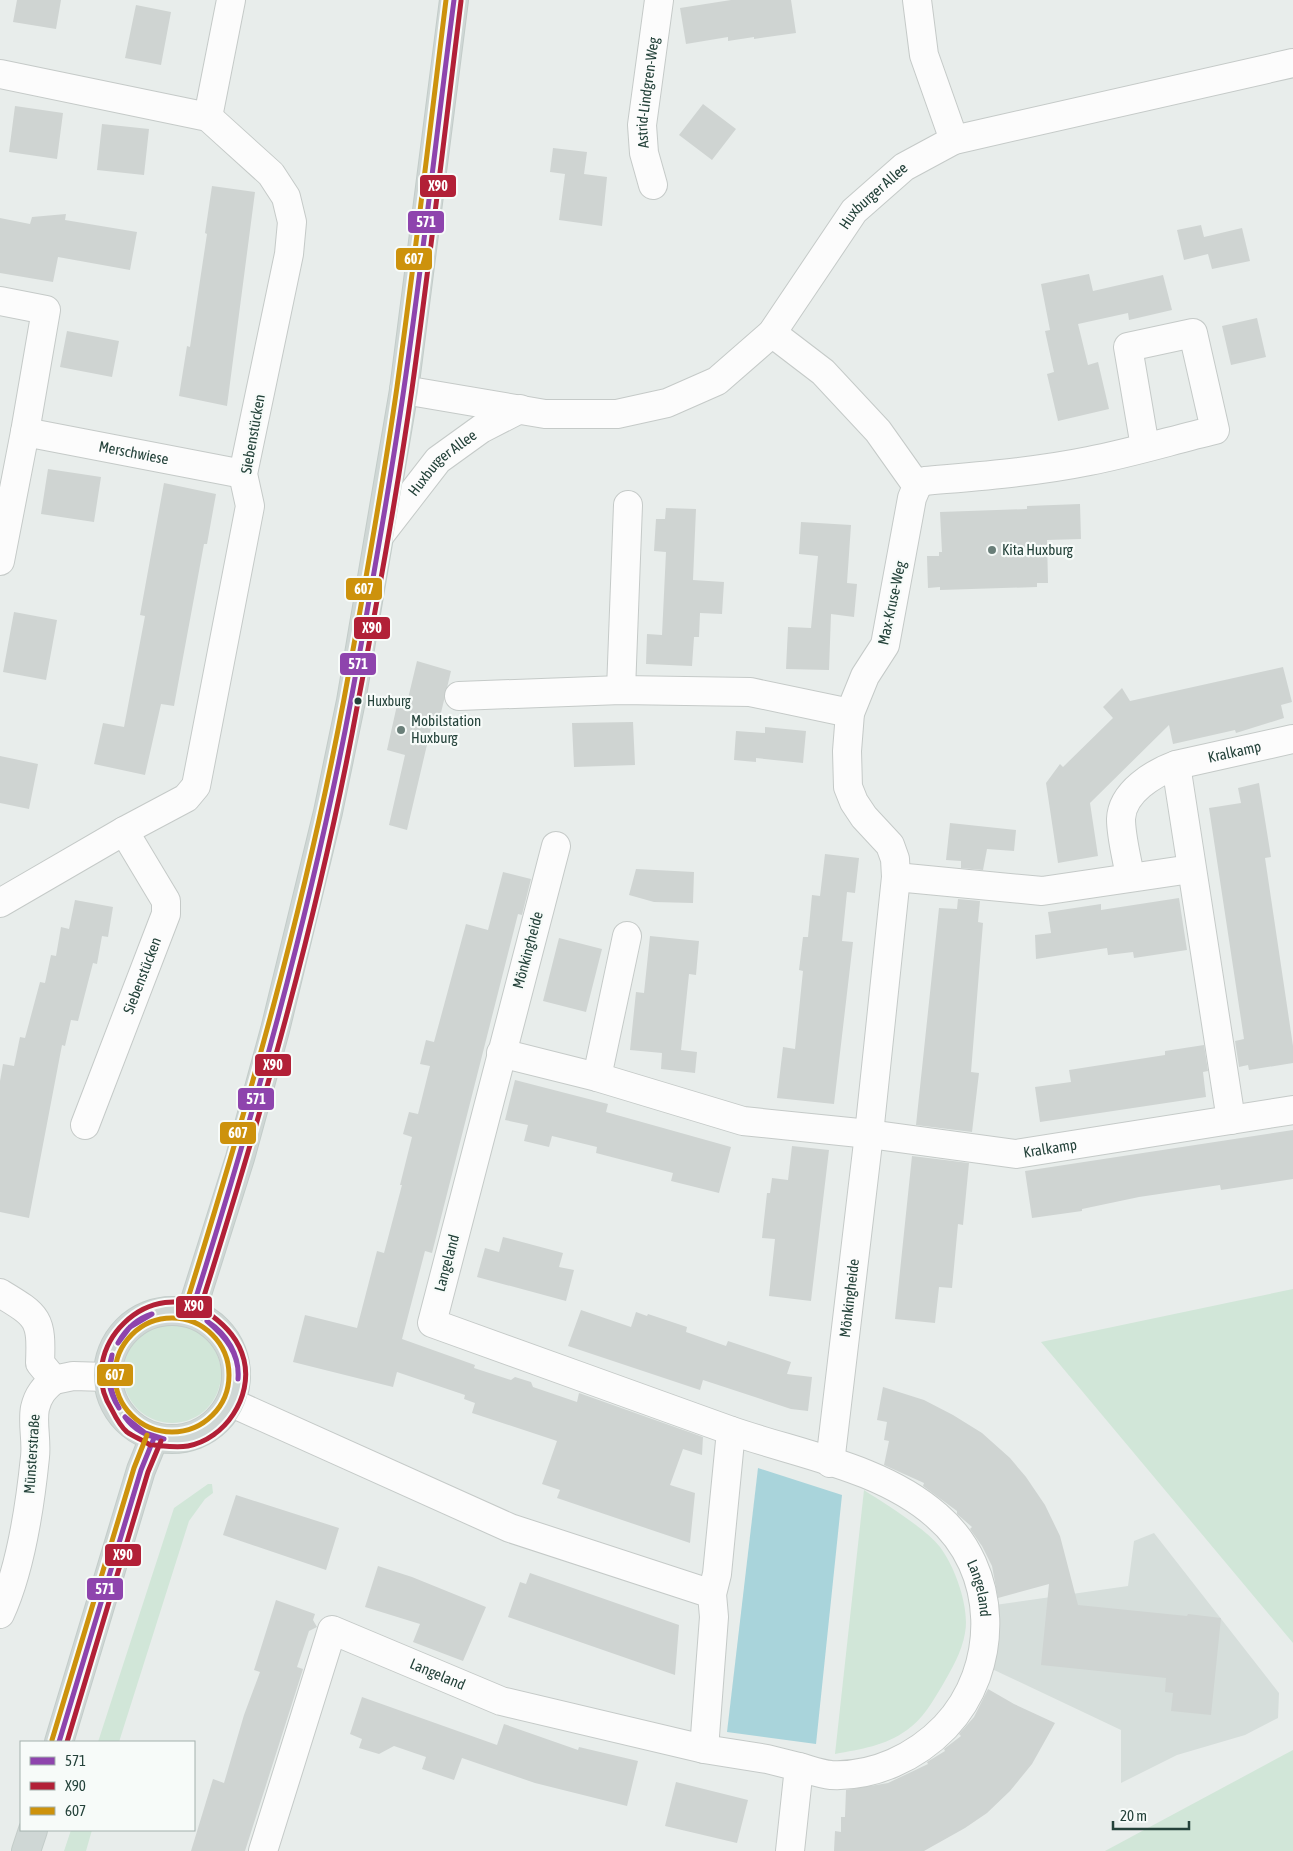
<svg xmlns="http://www.w3.org/2000/svg" width="1293" height="1851" font-family="'Asap Condensed',sans-serif">
<style>
.built{fill:#d6dedb}
.green{fill:#d1e6d8}
.water{fill:#a9d4db}
.building{fill:#cfd4d2}
.lines{fill:none;stroke-linecap:round;stroke-linejoin:round}
.minor-casing{stroke:#c5cac8;stroke-width:30}
.major-casing{stroke:#c3ccc9;stroke-width:30}
.minor{stroke:#fcfcfc;stroke-width:28}
.major{stroke:#cfd7d5;stroke-width:28}
.bus-1-casing{stroke:#f7fbf9;stroke-width:9}
.bus-2-casing{stroke:#f7fbf9;stroke-width:9}
.bus-3-casing{stroke:#f7fbf9;stroke-width:9}
.bus-1{stroke:#8e44ad;stroke-width:5}
.bus-2{stroke:#b22037;stroke-width:5}
.bus-3{stroke:#cd920c;stroke-width:5}
.poi-dot{fill:#697e78;stroke:#f7fbf9;stroke-width:2}
.bus-dot{fill:#24423a;stroke:#f7fbf9;stroke-width:2}
.labels{text-anchor:middle;stroke-width:4.5;stroke-linejoin:round;paint-order:stroke}
.bus-label{font-size:14px;fill:#24423a;stroke:#f7fbf9;text-anchor:start}
.street-label{font-size:15px;fill:#24423a;stroke:#f7fbf9}
.poi-label{font-size:15px;fill:#24423a;stroke:#f7fbf9;text-anchor:start}
.line-badge{stroke:#f7fbf9;stroke-width:2}
.badge-label{font-size:14px;text-anchor:middle;font-weight:bold;fill:#fff}
</style>
<rect width="100%" height="100%" fill="#e8edeb"/>
<path class="built" d="M1154 1533 1279 1693 1278 1718 1245 1735 1177 1755 1121 1783V1730L992 1669 995 1605 1128 1586 1134 1541Z"/>
<path class="green" d="M1293 1289V1643L1041 1342Z
M123 1374a49 49 0 1 1 98 0a49 49 0 1 1-98 0Z
M208 1484H212L213 1493 205 1499 189 1521 119 1742H98L174 1508Z
M864 1490C885 1504 924 1527 940 1547 955 1567 970 1608 965 1633 962 1652 951 1670 942 1686 933 1701 922 1720 907 1730 885 1746 861 1749 835 1754Z
M1293 1750V1851H1105Z
M71 1830H92L86 1851H64Z"/>
<path class="water" d="M758 1468 842 1495 816 1744 727 1732Z"/>
<path class="building" d="M17 0H61L56 29 13 22Z
M731 0H791L796 33 754 39V37L728 41V37L686 44 680 8Z
M136 5 171 12 161 65 125 58Z
M703 104 736 129 712 160 679 135Z
M15 106 63 113 57 159 9 152Z
M102 124 149 129 144 175 97 170Z
M553 148 587 152 584 174 607 177 602 226 559 220 565 174 550 172Z
M212 186 255 192 227 406 179 396 187 346 190 347 207 234 205 233Z
M66 214 65 220 137 232 130 270 58 257 53 282 0 273V218L30 224 32 217Z
M1201 225 1204 237 1242 228 1250 261 1212 269 1208 254 1184 260 1177 230Z
M1089 274 1093 291 1163 275 1172 310 1129 320 1128 313 1078 324 1088 365 1098 362 1109 409 1058 421 1047 374 1054 372 1045 331 1050 330 1041 284Z
M1257 318 1266 357 1231 365 1222 326Z
M67 331 119 341 112 377 60 367Z
M48 469 101 477 94 522 41 514Z
M164 483 216 494 207 544H204L174 706 161 704 145 775 94 764 103 723 124 727 145 616 140 615Z
M1080 504 1081 539 1047 540 1048 583H1037V587L940 590V587L928 588 927 556H939V552H942L940 512 1027 509V506Z
M666 508 696 509 693 580 724 582 722 614 700 613 699 637H694L692 666 646 664 647 634 662 635 666 552 654 551 656 519H665Z
M801 522 851 525 847 583 857 584 854 617 831 614 829 670 786 669 788 627 811 628 818 556 799 554Z
M14 612 57 620 46 680 3 672Z
M417 661 451 671 440 717 434 715 407 830 389 825 405 755 387 750 397 705 406 707Z
M1283 667 1292 702 1281 705 1284 718 1236 733 1235 730 1173 744 1169 725 1090 803 1098 856 1058 863 1046 783 1060 764 1063 767 1113 718 1103 707 1122 688 1130 701Z
M633 722 635 765 574 767 572 723Z
M765 727 806 731 803 763 756 758V762L734 760 736 731 765 733Z
M0 756 38 764 29 809 0 803Z
M1259 783 1271 857 1265 858 1293 1046V1063L1249 1070 1248 1065 1239 1067 1235 1041 1244 1039 1209 808 1241 803 1238 788Z
M950 823 1016 830 1014 851 987 849 983 870 961 868V861L946 860Z
M825 854 859 858 855 893 847 892 842 941 853 942 834 1104 777 1098 783 1047 795 1049 803 971 799 970 803 937H808L812 895 820 896Z
M636 869 694 872 693 903 654 902 629 895Z
M503 872 531 879 522 915 518 914 432 1253 425 1251 402 1339 475 1365 474 1368 511 1380 515 1377 531 1382 533 1387 577 1402 579 1393 703 1437 702 1455 683 1449 670 1485 695 1493 690 1543 557 1498 560 1490 542 1484 557 1441 472 1413 475 1403 464 1399 465 1395 397 1372 393 1387 293 1362 305 1315 357 1328 377 1251 384 1253 402 1185H400L412 1137 403 1134 409 1112 418 1114 430 1066 420 1064 426 1040 434 1042 466 924 488 930Z
M1179 898 1187 950 1134 958 1133 952 1108 955 1107 948 1036 959 1035 935 1051 933 1048 912 1101 904V910Z
M958 899 980 901 978 922 983 923 971 1072 979 1073 972 1132 916 1125 939 908 957 909Z
M75 900 113 907 108 937 102 936 97 964 93 963 78 1021 71 1020 65 1046 62 1045 29 1218 0 1212V1081L3 1064 14 1066 20 1037 25 1038 40 982 45 983 51 955 56 956 61 927 69 929Z
M650 936 699 941 696 975 689 974 681 1050 697 1052 695 1073 661 1069 662 1053 630 1050 636 992 644 993Z
M559 938 602 949 586 1012 543 1001Z
M1204 1045 1208 1071 1203 1072 1206 1097 1040 1122 1035 1087 1071 1082 1069 1070 1165 1055V1051Z
M515 1080 608 1104 606 1112 731 1147 719 1193 671 1181 673 1173 596 1153 597 1147 552 1136 549 1147 524 1141 528 1125 505 1120Z
M1293 1130V1179L1221 1190 1220 1185 1139 1197 1082 1209V1211L1032 1218 1025 1171Z
M792 1146 829 1150 811 1301 769 1296 775 1239 762 1238 767 1193H770L772 1178 788 1180Z
M912 1156 969 1163 963 1225 958 1224 952 1288 939 1287 935 1323 895 1319Z
M503 1237 563 1253 559 1267 574 1270 566 1301 477 1277 485 1248 499 1252Z
M581 1310 631 1327 636 1312 647 1316 648 1314 687 1327 686 1332 726 1346 728 1341 791 1362 787 1374 812 1377 808 1411 791 1409 703 1380 700 1390 568 1346Z
M883 1387 924 1400 953 1415 982 1433 1010 1458 1026 1477 1045 1505 1060 1536 1078 1605 1187 1616 1188 1614 1221 1618 1211 1715 1171 1711 1173 1693 1165 1692 1166 1678 1041 1665 1049 1584 998 1598 992 1566 982 1546 970 1529 972 1527 957 1514V1511L923 1486 924 1483 884 1465 889 1441 884 1440 887 1422 877 1420Z
M236 1495 339 1528 326 1570 223 1535Z
M378 1566 412 1577 486 1607 463 1661 413 1642 420 1624 365 1607Z
M530 1573 679 1625 675 1675 508 1617 520 1582 526 1584Z
M276 1600 315 1614 313 1620 317 1627 309 1631 297 1667 303 1669 245 1851H191L213 1779 224 1783 244 1715 260 1672 254 1670Z
M988 1689 1014 1704 1055 1723 1032 1764 1010 1791 987 1813 965 1828 924 1851H834L835 1831 841 1832V1817H845L846 1790 888 1783 928 1764 927 1762 945 1751 944 1749 961 1736 959 1734 974 1717Z
M362 1697 497 1745 504 1724 578 1750 579 1747 638 1761 627 1806 535 1783 462 1758 454 1780 422 1769 426 1757 394 1746 379 1754 359 1748 362 1739 350 1734Z
M676 1782 748 1800 737 1843 665 1826Z"/>
<g class="lines">
<g class="minor-casing">
<g id="minor">
<path d="M917 0 924 55 954 140"/>
<path d="M0 74 208 117 271 174 286 197 292 222 289 254 243 474 250 506 196 786 186 798 124 831 0 903"/>
<path d="M208 117 231 0"/>
<path id="s1" d="M653 185 644 153 642 125 659 0"/>
<path d="M0 301 46 310 25 432"/>
<path d="M772 333 823 372 878 431 917 486"/>
<path id="s2" d="M404 390 545 414H617L667 403 717 381 772 333 854 211 904 167 954 140 1293 63"/>
<path id="s3" d="M380 535 438 460 481 429 520 409"/>
<path id="s4" d="M0 561 25 432 243 474"/>
<path d="M621 690 628 505"/>
<path d="M459 696 621 690 750 692 850 713"/>
<path d="M1176 765 1231 1120"/>
<path id="s5" d="M556 846 432 1323C531 1358 630 1395 729 1430 797 1454 882 1467 937 1516 999 1569 1001 1668 945 1727 916 1757 874 1777 831 1775 821 1774 810 1770 799 1767"/>
<path d="M896 877 1042 891 1191 869"/>
<path id="s6" d="M1130 877C1127 858 1121 837 1121 819 1122 792 1154 773 1176 765L1293 739"/>
<path id="s7" d="M501 1053 597 1077 743 1121 869 1134 1016 1154 1293 1110"/>
<path d="M597 1077 627 936"/>
<path id="s8" d="M85 1125 166 914V901L124 831"/>
<path d="M0 1293C38 1316 42 1318 40 1363L54 1380C44 1388 38 1395 35 1408 32 1423 37 1441 35 1457 30 1506 21 1569 0 1614"/>
<path d="M54 1380 73 1376 107 1377"/>
<path d="M232 1403 510 1528 712 1594"/>
<path id="s9" d="M830 1463 869 1134 896 877 895 859 890 845 864 817 854 802 848 787 847 751 850 713 865 676 885 645 912 498 917 486 925 481C980 476 1035 472 1089 461 1131 453 1173 440 1215 430L1193 333 1128 347 1145 447"/>
<path d="M704 1749 714 1617 712 1594 717 1574 731 1431"/>
<path id="s10" d="M263 1851 332 1630 501 1701 704 1749 767 1759 799 1767 790 1851"/>
</g>
</g>
<g class="major-casing">
<path id="major" d="M108 1375a64 64 0 1 1 128 0a64 64 0 1 1-128 0Z
M191 1313 240 1158 275 1030 328 812 351 701 404 390 454 0
M59 1742 141 1470 154 1438
M26 1851 33 1830"/>
</g>
<use href="#minor" class="minor"/>
<use href="#major" class="major"/>
<g class="bus-1-casing">
<path id="bus-1" d="M191 1313C255 1112 312 908 351 700 370 597 389 492 404 388 423 259 437 129 454 0
M207 1321C227 1334 240 1355 238 1379
M207 1321C225 1336 240 1354 238 1379
M118 1343C126 1329 136 1319 152 1314
M118 1343 130 1327 152 1314
M112 1355C108 1375 109 1390 119 1408
M112 1355C106 1375 108 1391 119 1408
M125 1417 145 1433 164 1439
M125 1417C134 1430 149 1437 164 1439
M59 1742 141 1470 154 1438"/>
</g>
<g class="bus-2-casing">
<path id="bus-2" d="M198 1315C262 1114 320 910 358 702 378 598 397 494 412 389 430 260 445 130 461 1
M150 1445C143 1440 134 1437 127 1432 120 1426 116 1418 112 1410 72 1348 152 1271 211 1315 227 1327 239 1340 244 1360 253 1397 225 1439 188 1446 176 1448 165 1446 154 1445
M67 1742 148 1472 161 1441"/>
</g>
<g class="bus-3-casing">
<path id="bus-3" d="M184 1311C247 1110 305 906 344 699 363 596 382 491 397 387 415 258 430 129 446 0
M115 1375a57 57 0 1 1 114 0a57 57 0 1 1-114 0Z
M52 1740 134 1468 147 1435"/>
</g>
<use href="#bus-1" class="bus-1"/>
<use href="#bus-2" class="bus-2"/>
<use href="#bus-3" class="bus-3"/>
</g>
<g class="poi-dot">
<circle cx="992" cy="550" r="5"/>
<circle cx="401" cy="730" r="5"/>
</g>
<circle class="bus-dot" cx="358" cy="701" r="4.5"/>
<g class="labels">
<g class="bus-label">
<text x="367" y="706">Huxburg</text>
</g>
<g class="street-label">
<text dy="5" stroke="none"><textPath href="#s1" startOffset="94">Astrid-Lindgren-Weg</textPath></text>
<text dy="5" stroke="none"><textPath href="#s2" startOffset="565">Huxburger Allee</textPath></text>
<text transform="translate(253 434) rotate(-80)" y="5">Siebenstücken</text>
<text dy="5" stroke="none"><textPath href="#s4" startOffset="242">Merschwiese</textPath></text>
<text dy="5" stroke="none"><textPath href="#s3" startOffset="96">Huxburger Allee</textPath></text>
<text transform="translate(892 603) rotate(-78)" y="5">Max-Kruse-Weg</text>
<text dy="5" stroke="none"><textPath href="#s6" startOffset="200">Kralkamp</textPath></text>
<text transform="translate(528 950) rotate(-75)" y="5">Mönkingheide</text>
<text dy="5" stroke="none"><textPath href="#s8" startOffset="160">Siebenstücken</textPath></text>
<text dy="5" stroke="none"><textPath href="#s7" startOffset="561">Kralkamp</textPath></text>
<text transform="translate(447 1263) rotate(-75)" y="5">Langeland</text>
<text dy="5" stroke="none"><textPath href="#s9" startOffset="166">Mönkingheide</textPath></text>
<text transform="translate(32 1454) rotate(-86)" y="5">Münsterstraße</text>
<text dy="5" stroke="none"><textPath href="#s5" startOffset="1121">Langeland</textPath></text>
<text dy="5" stroke="none"><textPath href="#s10" startOffset="346">Langeland</textPath></text>
</g>
<g class="poi-label">
<text x="1002" y="555">Kita Huxburg</text>
<text x="411" y="726">Mobilstation<tspan x="411" dy="17">Huxburg</tspan></text>
</g>
</g>
<g class="line-badge">
<rect x="419" y="174" width="38" height="24" rx="5" fill="#b22037"/>
<rect x="407" y="210" width="38" height="24" rx="5" fill="#8e44ad"/>
<rect x="395" y="247" width="38" height="24" rx="5" fill="#cd920c"/>
<rect x="345" y="577" width="38" height="24" rx="5" fill="#cd920c"/>
<rect x="353" y="616" width="38" height="24" rx="5" fill="#b22037"/>
<rect x="339" y="652" width="38" height="24" rx="5" fill="#8e44ad"/>
<rect x="254" y="1053" width="38" height="24" rx="5" fill="#b22037"/>
<rect x="237" y="1087" width="38" height="24" rx="5" fill="#8e44ad"/>
<rect x="219" y="1121" width="38" height="24" rx="5" fill="#cd920c"/>
<rect x="175" y="1295" width="38" height="24" rx="5" fill="#b22037"/>
<rect x="96" y="1363" width="38" height="24" rx="5" fill="#cd920c"/>
<rect x="104" y="1543" width="38" height="24" rx="5" fill="#b22037"/>
<rect x="86" y="1577" width="38" height="24" rx="5" fill="#8e44ad"/>
</g>
<g class="badge-label">
<text x="438" y="191">X90</text>
<text x="426" y="227">571</text>
<text x="414" y="264">607</text>
<text x="364" y="594">607</text>
<text x="372" y="633">X90</text>
<text x="358" y="669">571</text>
<text x="273" y="1070">X90</text>
<text x="256" y="1104">571</text>
<text x="238" y="1138">607</text>
<text x="194" y="1311">X90</text>
<text x="115" y="1380">607</text>
<text x="123" y="1560">X90</text>
<text x="105" y="1594">571</text>
</g>
<rect x="20" y="1741" width="175" height="90" fill="#f7fbf9" stroke="#a3b1ad"/>
<rect x="30" y="1757" width="25" height="8" fill="#8e44ad" stroke="#a3b1ad"/>
<text x="65" y="1766" font-size="15" fill="#24423a">571</text>
<rect x="30" y="1782" width="25" height="8" fill="#b22037" stroke="#a3b1ad"/>
<text x="65" y="1791" font-size="15" fill="#24423a">X90</text>
<rect x="30" y="1807" width="25" height="8" fill="#cd920c" stroke="#a3b1ad"/>
<text x="65" y="1816" font-size="15" fill="#24423a">607</text>
<path d="M1113 1821v8h76v-8" fill="none" stroke="#24423a" stroke-width="2.5"/>
<text x="1120" y="1821" font-size="15" fill="#24423a" stroke="#f7fbf9" stroke-width="4" paint-order="stroke">20 m</text>
</svg>
